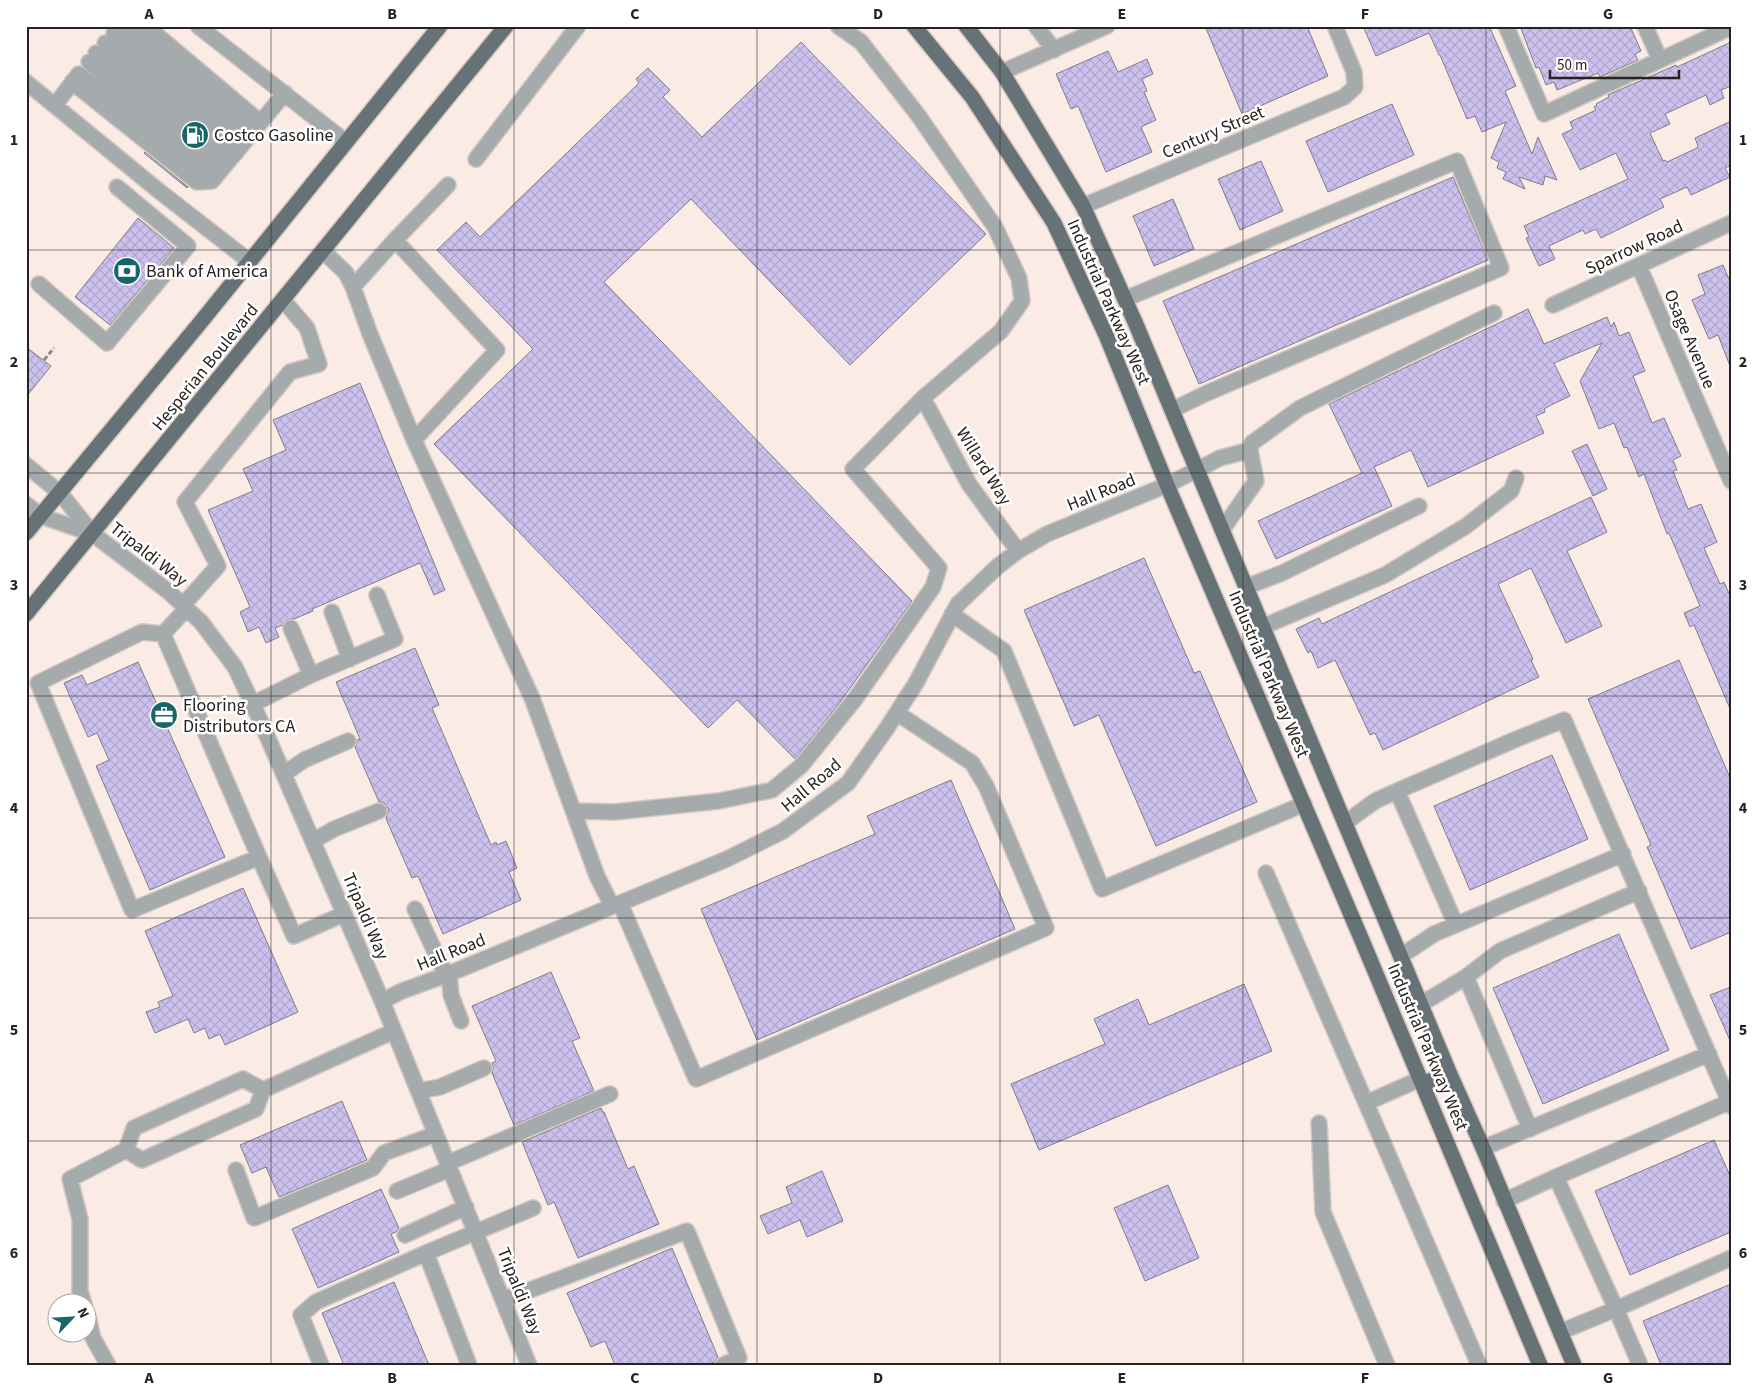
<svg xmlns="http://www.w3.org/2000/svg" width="1757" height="1391" font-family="'Source Sans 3',sans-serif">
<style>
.building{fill:url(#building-cross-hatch);stroke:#807d89}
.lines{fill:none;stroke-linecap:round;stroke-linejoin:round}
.minor-casing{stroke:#d4c8c1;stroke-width:18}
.major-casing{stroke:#d4c8c1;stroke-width:18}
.path{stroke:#908782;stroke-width:3;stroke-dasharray:5 2.5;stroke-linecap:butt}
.minor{stroke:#a5abad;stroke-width:15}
.major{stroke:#677276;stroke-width:15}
.grid{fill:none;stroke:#27221f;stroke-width:1;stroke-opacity:0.55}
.labels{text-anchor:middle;stroke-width:5;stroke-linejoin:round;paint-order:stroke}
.street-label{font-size:18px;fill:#27221f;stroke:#fff}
.poi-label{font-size:18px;fill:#27221f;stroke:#fff;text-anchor:start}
.neatline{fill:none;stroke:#27221f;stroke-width:2}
.grid-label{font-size:16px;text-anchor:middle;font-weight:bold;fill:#27221f}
</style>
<defs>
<pattern id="building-cross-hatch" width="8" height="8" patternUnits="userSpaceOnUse" patternTransform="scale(1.25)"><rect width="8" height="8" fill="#ccc1ee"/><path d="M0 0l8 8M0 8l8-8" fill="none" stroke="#afa6cc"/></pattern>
</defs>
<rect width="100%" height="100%" fill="#faece5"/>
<path class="building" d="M1205 26H1307L1328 76 1242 114Z
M1363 26H1489L1516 86 1505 91 1532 154 1538 137 1557 180 1545 176 1543 185 1519 177 1525 189 1503 179 1506 172 1497 168 1499 162 1491 158 1506 122 1482 132 1475 116 1467 119 1440 55H1439L1429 33 1376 56Z
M1520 26H1630L1641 51 1635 54 1638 60 1600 77 1598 73 1557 90 1554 82 1546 85 1539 67 1536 68Z
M801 42 986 234 850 365 691 199 604 282 912 601 838 705 795 759 737 700 708 728 434 444 533 349 437 250 466 222 480 237 639 83 636 79 648 68 670 90 663 97 702 137Z
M1731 42V86L1721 90 1724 98 1710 105 1706 95 1665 114 1670 124 1650 133 1663 161 1665 160 1667 162 1697 148 1698 146 1695 138 1731 121V165L1725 168 1730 177 1691 195 1687 187 1660 199 1664 207 1601 238 1596 229 1585 234 1583 230 1549 246 1555 259 1539 266 1526 238 1529 237 1524 226 1628 179 1616 153 1580 170 1562 134 1573 129 1570 122 1596 110 1594 107 1597 105 1596 104 1609 97 1608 95 1676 65 1677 67Z
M1108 51 1118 72 1147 59 1153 74 1142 79 1147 91 1144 92 1156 120 1141 127 1152 152 1106 172 1078 106 1071 109 1056 74Z
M1392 104 1414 155 1328 192 1306 141Z
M145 152 188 187 187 188 144 153Z
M1261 161 1283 211 1240 230 1218 179Z
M1453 177 1488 260 1199 384 1163 301Z
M1173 199 1194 249 1154 266 1133 216Z
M138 218 174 248 110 325 75 297Z
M1723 265 1731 284 1730 366 1718 335 1709 339 1692 300 1705 294 1698 275Z
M1528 309 1544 344 1607 317 1611 327 1614 322 1619 336 1629 332 1645 371 1633 376 1644 403 1652 423 1664 418 1681 456 1673 460 1677 470 1673 471 1688 509 1701 504 1717 542 1704 548 1720 584 1724 582 1731 598V711L1694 625 1690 627 1684 613 1700 606 1669 533 1667 534 1644 474 1639 477 1627 447 1624 448 1614 423 1599 429 1580 381 1602 343 1554 363 1570 396 1551 405 1544 409 1545 412 1536 416 1544 433 1428 487 1411 450 1374 467 1392 506 1276 559 1258 521 1362 473 1329 404Z
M26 347 51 366 26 397Z
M360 383 445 590 434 595 420 563 312 609 313 611 294 619 287 620 283 625 275 628 279 637 266 643 259 627 248 632 240 612 250 607 208 510 253 491 243 469 286 450 273 420Z
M1587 444 1607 489 1593 496 1572 451Z
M1591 497 1607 532 1567 551 1602 626 1566 643 1531 568 1498 584 1533 659 1531 660 1539 677 1383 750 1375 733 1370 735 1335 660 1318 668 1311 651 1308 653 1296 629 1319 618 1322 624Z
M1144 558 1194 673 1200 671 1257 802 1156 846 1099 715 1074 726 1024 610Z
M415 648 439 705 432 708 491 845 496 842 497 845 506 841 517 868 509 872 521 900 443 934 418 876 412 878 387 821 386 817 388 813V808L384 803 379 802 355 747 357 740 360 739 336 682Z
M1679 660 1731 780V932L1691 949 1647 847 1651 845 1588 699Z
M138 662 225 857 150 890 96 766 109 760 97 733 88 737 64 683 82 675 87 685Z
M1552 755 1588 839 1470 890 1434 806Z
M951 780 1015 929 757 1040 701 909 875 834 867 816Z
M243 888 298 1012 225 1045 220 1034 209 1039 205 1028 194 1033 188 1019 155 1033 146 1012 160 1007 158 1002 173 996 145 931Z
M1619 934 1669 1050 1543 1104 1493 988Z
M551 972 580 1038 572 1041 594 1091 514 1125 492 1073 493 1069 492 1063 496 1061 472 1006Z
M1244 984 1272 1051 1039 1150 1011 1084 1105 1044 1094 1019 1138 999 1149 1025Z
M1731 987V1043L1710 995Z
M342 1101 367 1160 279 1197 266 1167 252 1173 240 1145Z
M601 1108 603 1112H604L628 1169 634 1166 659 1224 578 1258 554 1202 548 1205 522 1142Z
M1714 1140 1731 1178V1232L1630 1275 1595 1191Z
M822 1171 843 1221 807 1237 800 1220 768 1234 760 1216 792 1203 786 1187Z
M1168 1185 1199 1258 1145 1281 1114 1208Z
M381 1189 399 1228 396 1232 391 1234 399 1252 318 1288 292 1229Z
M672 1248 718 1357 714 1362 708 1365H615L605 1341 591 1347 567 1293Z
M394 1282 429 1365H344L322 1313Z
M1731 1284V1365H1661L1643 1321Z"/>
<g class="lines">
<g class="minor-casing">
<path id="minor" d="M128 26 252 132
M146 26 260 122
M198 26 346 142
M1036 26 1054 50
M1506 26 1544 114 1731 27
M1645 26 1660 60
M114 33 244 142
M105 43 236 153
M96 53 172 118 227 162
M89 62 165 127 221 170
M1002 72 1107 26
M79 74 212 181
M26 82 159 191 249 261
M72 82 197 182 212 181 285 93
M55 105 78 75
M476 159 578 26
M1083 206 1344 97 1355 87 1354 72 1335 26
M323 251 346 273 353 287 370 334 414 440 497 350 395 240 448 185
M1639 266 1731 481
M39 284 107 343 188 246 117 187
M353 287 395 240
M1125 299 1457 161 1501 268 1207 393 1172 410
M1553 305 1731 223
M923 398 969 484 1018 551
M414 440 532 698 597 876 612 906
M26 465 60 493 93 534 169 592 201 622 235 667 261 722 382 1001 529 1365
M26 504 41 516 93 534
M1222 530 1256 481 1250 450 1252 443 1300 408 1494 313
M1246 587 1282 573 1419 506
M183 605 218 566 185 502 290 372 319 364 307 328 283 300
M332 612 350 659
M952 614 1004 651 1102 889 1304 804
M1262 627 1385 575 1466 526 1511 491 1516 478
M163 634 259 857 132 910 38 683 142 632 163 634 187 608
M311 675 395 639 377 595
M253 704 311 675 291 628
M284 774 304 760 348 741
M1397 791 1519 738 1564 720 1731 1106
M573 811 615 812 719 801 772 790 801 766 855 699 933 587 939 568 853 469 923 398 1001 331 1022 301 1019 278 995 227 918 115 861 42 838 26
M1345 823 1375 801 1397 791 1456 925
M313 841 334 829 379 811
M259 857 294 936 344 914
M1266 873 1366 1103
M620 903 696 1079 1046 928 986 786 972 763 897 713
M415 909 446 975
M1401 956 1434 934 1623 854
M449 973 451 995 461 1021
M382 1001 402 991 446 975 727 859 783 831 848 783 887 728 916 683 958 604 997 567 1018 551 1047 534 1167 485 1220 458 1250 450
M1421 1004 1466 977
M1420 1079 1366 1103 1479 1365
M418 1091 440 1087 484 1068
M1319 1123 1323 1212 1387 1365
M1530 1129 1466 977 1500 951 1639 891
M1483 1148 1709 1054
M126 1150 142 1160 256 1109 263 1090 394 1031
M448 1163 610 1094
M236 1170 254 1218 373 1168 384 1153 436 1134
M1556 1177 1729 1102
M397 1191 450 1169
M1504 1201 1556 1177 1616 1309 1731 1258
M405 1235 466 1207
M503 1299 530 1290 687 1231 739 1358 723 1365
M84 1304 80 1291V1219L70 1179 126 1150 134 1128 243 1079 263 1090
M88 1317 93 1338 108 1365
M1560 1332 1616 1309 1640 1365
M321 1365 301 1315 316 1302 426 1253
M469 1365 426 1253 533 1208"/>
</g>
<g class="major-casing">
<path id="major" d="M914 26 972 97 1054 223 1106 335 1167 485 1361 938 1540 1365
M966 26 1002 72 1083 206 1135 322 1449 1072 1483 1148 1574 1365
M26 533 200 323 440 26
M26 614 506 26
M1423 1084 1449 1072"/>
</g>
<path class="path" d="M44 360 54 348"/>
<use href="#minor" class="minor"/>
<use href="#major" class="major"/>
</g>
<path class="grid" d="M271 26V1365M514 26V1365M757 26V1365M1000 26V1365M1243 26V1365M1486 26V1365M26 250H1731M26 473H1731M26 696H1731M26 918H1731M26 1141H1731"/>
<defs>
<g id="fuel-disc" transform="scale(1.4375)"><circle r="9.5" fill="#186667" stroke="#fff"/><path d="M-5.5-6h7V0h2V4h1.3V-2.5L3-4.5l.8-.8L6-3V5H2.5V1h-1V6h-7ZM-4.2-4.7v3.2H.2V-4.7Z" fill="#fff"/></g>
<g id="bank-disc" transform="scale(1.4375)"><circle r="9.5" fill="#186667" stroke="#fff"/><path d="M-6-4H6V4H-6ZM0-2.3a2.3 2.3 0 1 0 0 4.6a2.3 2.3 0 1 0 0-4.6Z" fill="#fff"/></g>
<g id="office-disc" transform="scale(1.4375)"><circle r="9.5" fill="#186667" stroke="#fff"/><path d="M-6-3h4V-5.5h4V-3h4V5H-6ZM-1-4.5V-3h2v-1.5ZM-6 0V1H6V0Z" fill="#fff"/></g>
</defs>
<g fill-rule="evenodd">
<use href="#fuel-disc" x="195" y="135"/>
<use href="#bank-disc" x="127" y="271"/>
<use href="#office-disc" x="164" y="715"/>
</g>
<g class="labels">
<g class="street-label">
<text transform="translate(1213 132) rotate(-23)" y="6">Century Street</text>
<text transform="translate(1634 247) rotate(-25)" y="6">Sparrow Road</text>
<text transform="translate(1109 302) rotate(66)" y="6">Industrial Parkway West</text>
<text transform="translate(1690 339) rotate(67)" y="6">Osage Avenue</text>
<text transform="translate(205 367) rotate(-51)" y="6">Hesperian Boulevard</text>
<text transform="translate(984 466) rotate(58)" y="6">Willard Way</text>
<text transform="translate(1101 492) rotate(-22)" y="6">Hall Road</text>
<text transform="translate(149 554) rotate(38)" y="6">Tripaldi Way</text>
<text transform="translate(1269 674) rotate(67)" y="6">Industrial Parkway West</text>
<text transform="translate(811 785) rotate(-40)" y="6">Hall Road</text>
<text transform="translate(366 916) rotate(67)" y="6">Tripaldi Way</text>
<text transform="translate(451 952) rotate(-22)" y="6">Hall Road</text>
<text transform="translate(1428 1047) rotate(67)" y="6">Industrial Parkway West</text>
<text transform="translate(520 1291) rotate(68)" y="6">Tripaldi Way</text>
</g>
<g class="poi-label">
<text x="214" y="141">Costco Gasoline</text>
<text x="146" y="277">Bank of America</text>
<text x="183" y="711">Flooring<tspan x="183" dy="21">Distributors CA</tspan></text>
</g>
</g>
<rect width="1757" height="1391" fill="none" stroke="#ffffff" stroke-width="55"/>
<g transform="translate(72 1318) rotate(65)"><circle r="24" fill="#ffffff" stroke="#a9a7a5"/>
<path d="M0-4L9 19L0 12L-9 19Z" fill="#186667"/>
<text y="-8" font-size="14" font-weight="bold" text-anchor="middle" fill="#27221f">N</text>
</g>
<path d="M1550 70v8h129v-8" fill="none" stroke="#27221f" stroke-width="2.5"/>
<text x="1557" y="70" font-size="15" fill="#27221f" stroke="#ffffff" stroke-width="4" paint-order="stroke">50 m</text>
<rect x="28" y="28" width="1702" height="1336" class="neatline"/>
<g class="grid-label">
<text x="149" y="19">A</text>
<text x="392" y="19">B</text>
<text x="635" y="19">C</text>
<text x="878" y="19">D</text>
<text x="1122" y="19">E</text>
<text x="1365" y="19">F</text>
<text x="1608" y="19">G</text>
<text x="14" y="145">1</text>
<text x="1743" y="145">1</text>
<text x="14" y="367">2</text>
<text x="1743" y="367">2</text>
<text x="14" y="590">3</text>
<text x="1743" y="590">3</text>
<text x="14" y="813">4</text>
<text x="1743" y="813">4</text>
<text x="14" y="1035">5</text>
<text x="1743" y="1035">5</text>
<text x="14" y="1258">6</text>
<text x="1743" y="1258">6</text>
<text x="149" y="1383">A</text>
<text x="392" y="1383">B</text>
<text x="635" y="1383">C</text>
<text x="878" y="1383">D</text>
<text x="1122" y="1383">E</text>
<text x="1365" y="1383">F</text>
<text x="1608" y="1383">G</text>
</g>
</svg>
